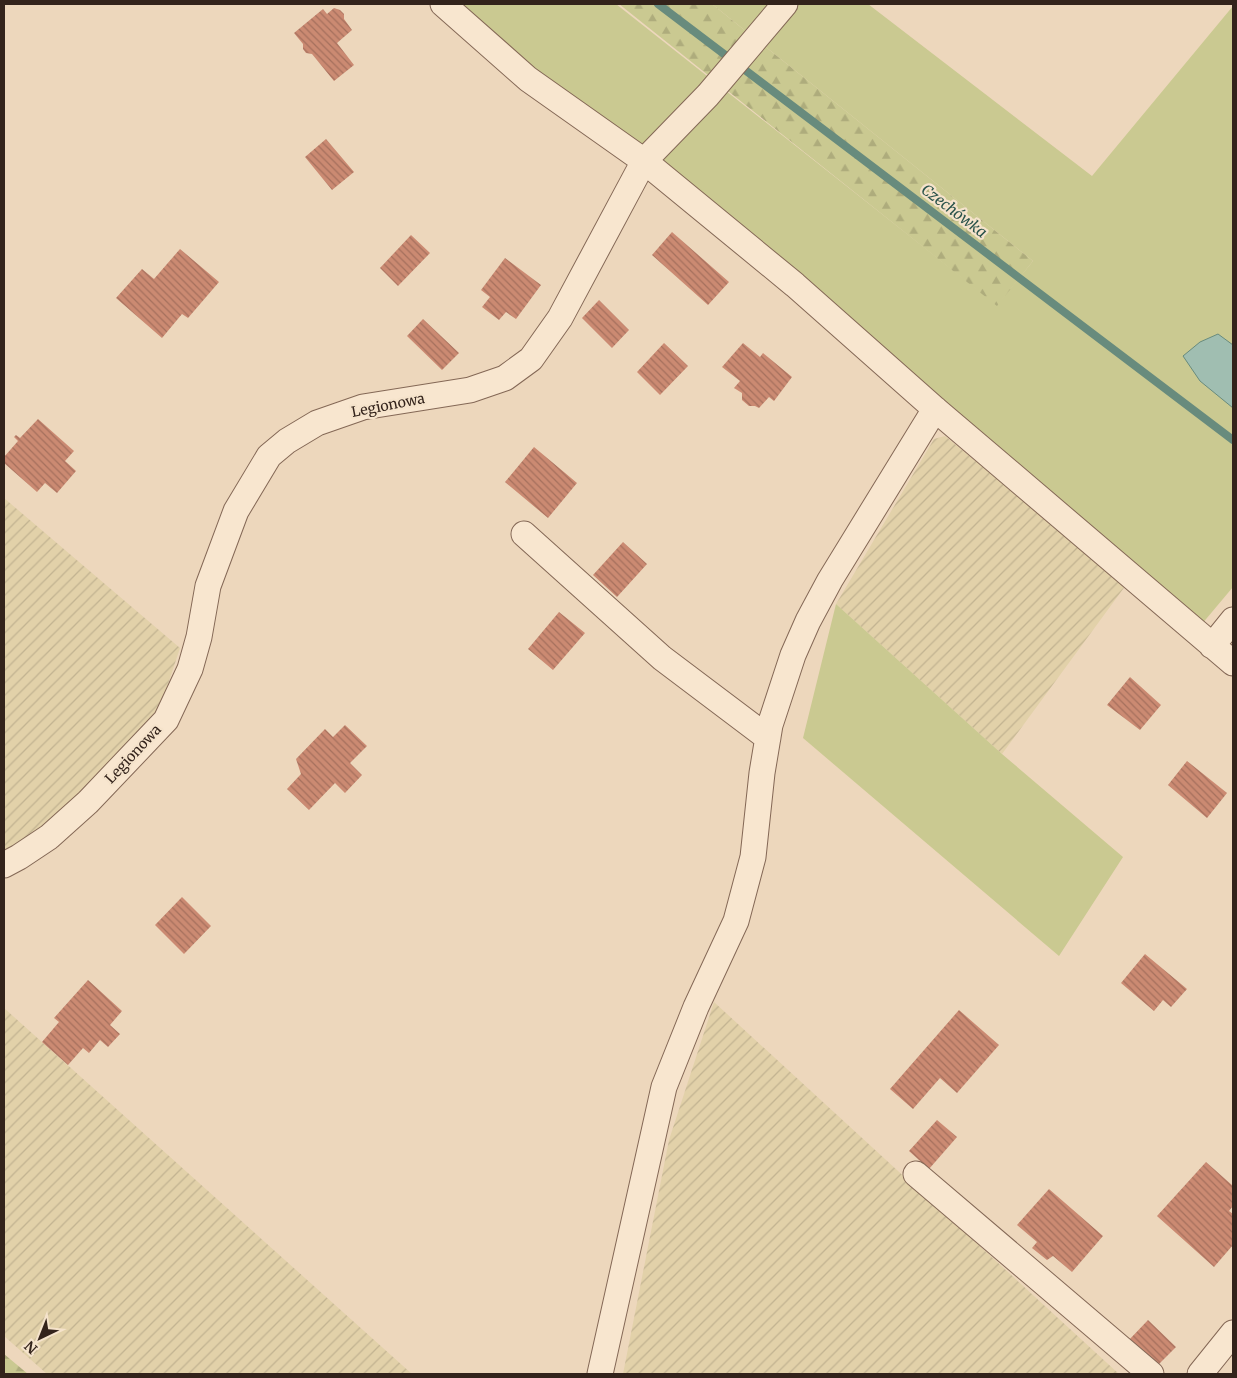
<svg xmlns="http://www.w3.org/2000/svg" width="1237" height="1378" font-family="Merriweather,serif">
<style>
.farmland{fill:url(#farmland-furrows)}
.grass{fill:#cac991}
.forest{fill:url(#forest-firs)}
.water{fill:#a0beb1;stroke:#688b7d}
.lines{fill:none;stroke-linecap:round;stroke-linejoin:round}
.stream{stroke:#688b7d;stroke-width:8}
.building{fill:url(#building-back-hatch)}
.minor-casing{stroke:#846856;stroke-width:27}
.minor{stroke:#f8e6cf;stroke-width:25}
.labels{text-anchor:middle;stroke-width:4.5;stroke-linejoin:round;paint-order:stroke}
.street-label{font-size:14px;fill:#33231b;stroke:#f5e3cb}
.water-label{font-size:15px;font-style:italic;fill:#2a534b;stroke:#f5e3cb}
</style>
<defs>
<pattern id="farmland-furrows" width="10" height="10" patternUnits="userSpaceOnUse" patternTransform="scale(1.25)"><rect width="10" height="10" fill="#e2d1a9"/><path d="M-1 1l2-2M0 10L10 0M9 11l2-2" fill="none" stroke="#c2b391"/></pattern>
<pattern id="forest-firs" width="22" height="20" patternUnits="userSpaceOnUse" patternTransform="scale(1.25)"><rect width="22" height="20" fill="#cac991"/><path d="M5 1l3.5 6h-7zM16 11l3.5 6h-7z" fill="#aeac7c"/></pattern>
<pattern id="building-back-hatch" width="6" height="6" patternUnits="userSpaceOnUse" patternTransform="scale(1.25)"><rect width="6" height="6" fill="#cb8a72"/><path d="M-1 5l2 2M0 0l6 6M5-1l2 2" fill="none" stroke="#a5705d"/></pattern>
</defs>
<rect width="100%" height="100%" fill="#edd7bc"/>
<path class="farmland" d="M945 436 1126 585 1002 754 836 604 934 439Z
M4 498 180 648 160 708 84 798 4 854Z
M714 1002 1119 1374H623L669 1140Z
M4 1008 412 1374H47L4 1336Z"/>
<path class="grass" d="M457 4H616L997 305 1033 261 712 4H868L1092 176 1233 6V587L1196 631 936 393 646 150 543 79Z
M836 604 1002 754 1123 857 1059 956 803 738Z"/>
<path class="forest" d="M619 4H712L1033 261 997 306Z
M4 1354 28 1374H4Z"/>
<path class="water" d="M1218 334 1233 345V408L1200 381 1183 356 1200 342Z"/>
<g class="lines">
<path class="stream" d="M658 4 1233 440"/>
</g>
<path class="building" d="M334 8 340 10 344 14V19L352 30 337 43 354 65 334 81 312 54 306 53 303 49V44L294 33 323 9 327 14Z
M326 139 354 172 332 190 305 157Z
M672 232 729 282 708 305 652 255Z
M411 235 430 253 398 286 380 268Z
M180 249 219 282 188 318 182 314 162 338 116 298 142 269 154 279Z
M505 258 541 285 516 319 506 312 499 320 482 307 490 297 481 290Z
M599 300 629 330 612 348 582 318Z
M423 319 459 353 442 370 407 336Z
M664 343 688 366 660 395 637 372Z
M743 343 760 357 763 353 792 377 774 401 769 397 759 408 755 406H749L742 400V393L734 388 740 381 722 367Z
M38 419 74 451 65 461 76 471 57 493 45 483 37 492 4 463V457L18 441 14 437 16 435 20 438Z
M534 447 577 483 548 518 505 482Z
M623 542 647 564 617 597 593 575Z
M559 612 585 633 553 670 528 649Z
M1130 677 1161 705 1140 730 1107 705Z
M345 725 367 746 350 763 362 775 345 793 335 783 309 810 287 789 301 774 296 759 325 729 333 737Z
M1187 761 1227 793 1207 818 1168 785Z
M182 897 211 926 184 954 155 925Z
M1145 954 1187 989 1171 1007 1163 1000 1154 1011 1121 983Z
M88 980 122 1011 110 1025 120 1034 108 1047 100 1040 89 1053 83 1048 68 1065 42 1042 59 1022 54 1018Z
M959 1010 999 1045 957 1093 940 1078 913 1109 890 1089Z
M937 1120 957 1137 929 1169 909 1151Z
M1206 1162 1233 1186V1206L1229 1211 1233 1214V1245L1214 1267 1157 1216Z
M1049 1189 1103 1236 1072 1272 1053 1256 1047 1260 1032 1248 1037 1242 1017 1225Z
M1148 1320 1176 1347 1156 1367 1128 1341Z"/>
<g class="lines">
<g class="minor-casing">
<path id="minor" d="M443 4 528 79 644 161 795 285 935 409 1233 663
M524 534 662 658 768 738
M1212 646 1233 620
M4 865 19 857 49 837 88 802 166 720 190 669 199 637 208 586 236 511 269 456 287 441 317 423 363 407 470 390 505 378 531 359 560 318 644 161 708 95 785 4
M916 1174 1151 1374
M600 1374 664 1087 696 1007 736 921 753 857 762 773 770 725 793 655 808 621 830 580 935 409
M1200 1374 1233 1333"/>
</g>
<use href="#minor" class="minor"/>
</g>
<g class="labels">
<g class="street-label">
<text transform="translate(388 405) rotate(-11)" y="5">Legionowa</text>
<text transform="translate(133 754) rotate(-47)" y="5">Legionowa</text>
</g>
<g class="water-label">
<text transform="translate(954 211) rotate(37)" y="5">Czechówka</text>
</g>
</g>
<rect width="1237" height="1378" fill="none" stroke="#33231b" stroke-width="10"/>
<g transform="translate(40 1338) rotate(223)" stroke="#f5e3cb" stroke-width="4" paint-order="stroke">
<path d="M0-4L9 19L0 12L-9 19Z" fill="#33231b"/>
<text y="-8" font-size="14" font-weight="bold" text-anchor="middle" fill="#33231b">N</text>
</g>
</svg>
